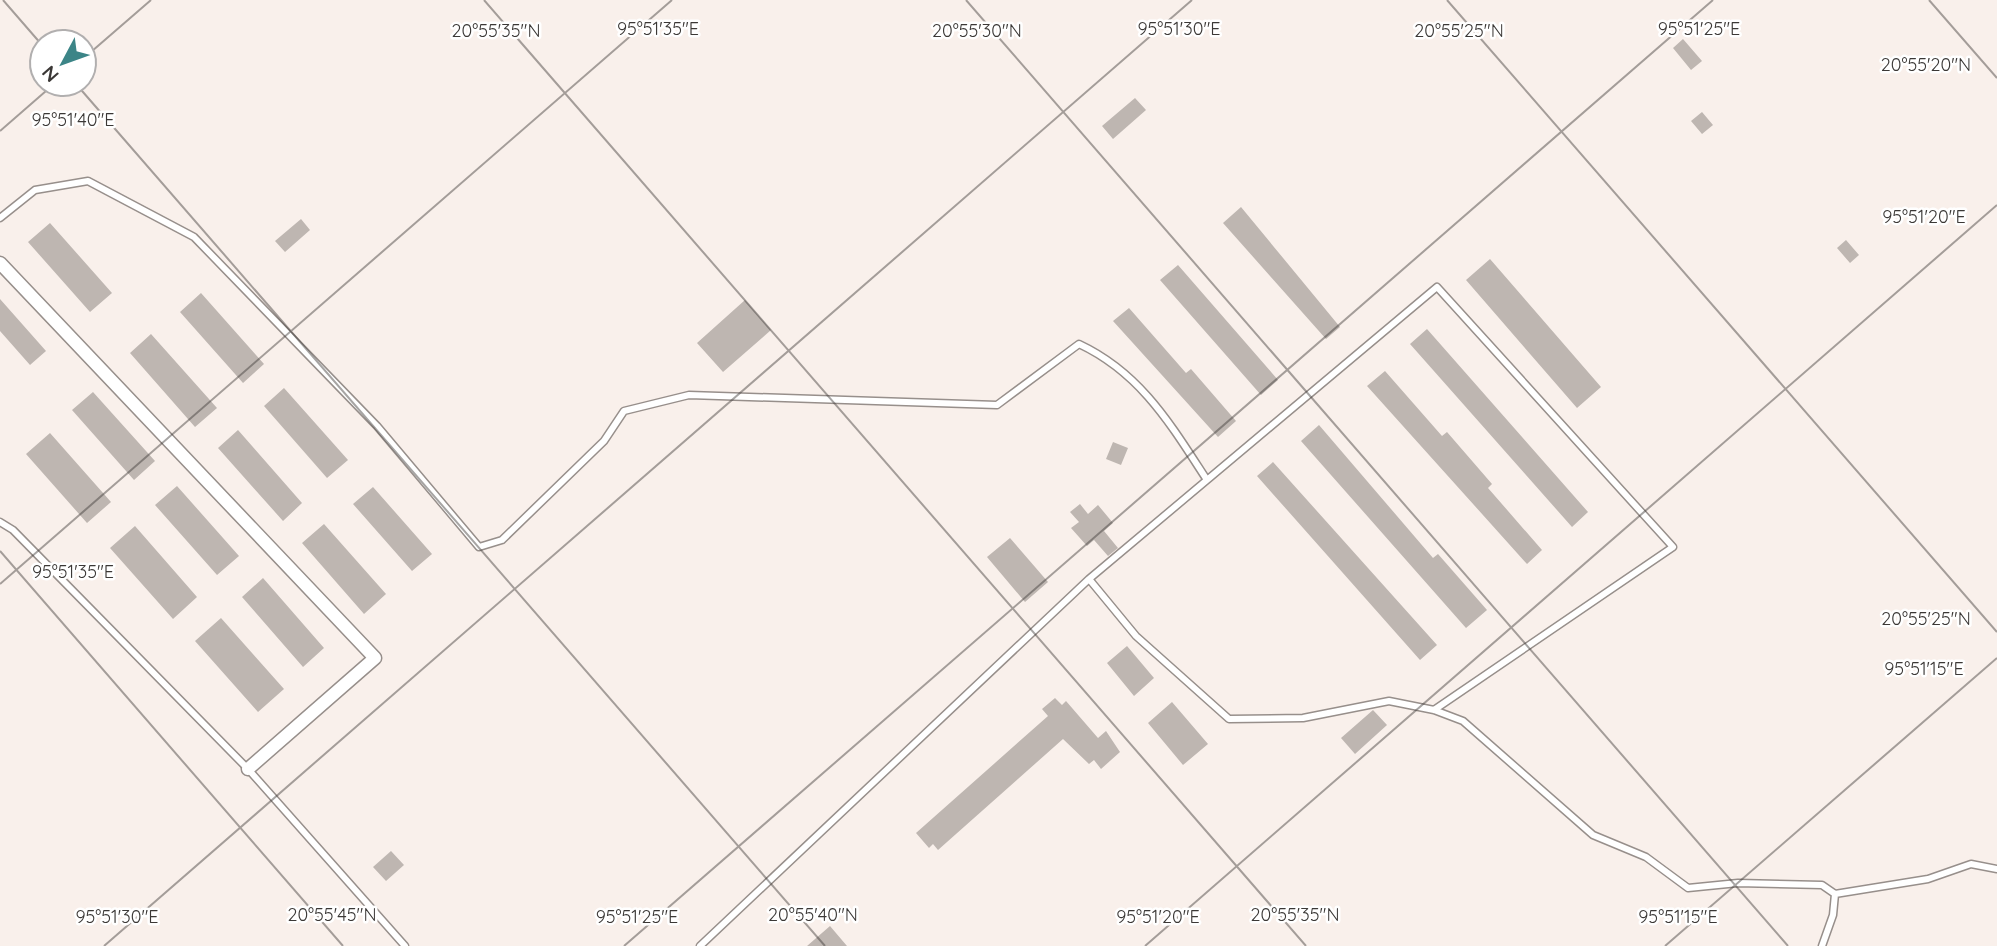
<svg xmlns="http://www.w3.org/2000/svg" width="1997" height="946" font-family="Quicksand,sans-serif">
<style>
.building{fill:#beb6b1}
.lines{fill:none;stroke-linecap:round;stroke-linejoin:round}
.service-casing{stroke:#978f8b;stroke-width:9}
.minor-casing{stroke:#978f8b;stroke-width:15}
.service{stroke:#fff;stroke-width:6}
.minor{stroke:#fff;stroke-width:12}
.ticks{fill:none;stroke:#3b3836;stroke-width:2;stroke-opacity:0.45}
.ticks-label{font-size:18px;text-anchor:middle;fill:#3b3836;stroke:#fff;stroke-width:5;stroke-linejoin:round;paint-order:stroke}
</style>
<rect width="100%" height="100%" fill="#f9f0eb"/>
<path class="building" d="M1683 39 1702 61 1691 70 1673 48Z
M1135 98 1146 110 1113 139 1102 126Z
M1702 112 1713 125 1702 134 1691 121Z
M1241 207 1340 327 1326 339 1223 223Z
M301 219 310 230 285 252 275 241Z
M50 223 112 293 90 312 28 242Z
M1846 240 1859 255 1850 263 1837 248Z
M1490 259 1601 387 1577 408 1466 280Z
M1178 265 1278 380 1261 395 1160 280Z
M201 293 264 364 243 383 180 312Z
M0 299 46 351 30 365 0 331Z
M745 300 771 330 723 372 697 343Z
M1129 308 1186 373 1191 369 1236 421 1218 437 1113 321Z
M1427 329 1588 512 1572 527 1410 344Z
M151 334 217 408 195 427 130 353Z
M1385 371 1442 436 1447 432 1492 484 1488 488 1542 550 1527 564 1367 386Z
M284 388 348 460 327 478 264 406Z
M93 392 155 461 134 480 72 410Z
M1319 425 1433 558 1438 554 1487 610 1466 628 1301 441Z
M238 430 302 503 283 521 218 448Z
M50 433 111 502 87 523 26 454Z
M1113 442 1128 448 1121 465 1106 459Z
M1273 462 1437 645 1420 660 1257 476Z
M177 486 239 556 217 575 155 505Z
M373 487 432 554 412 571 353 504Z
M1080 504 1088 514 1098 505 1113 523 1104 531 1118 548 1108 556 1094 540 1087 546 1071 528 1079 522 1070 512Z
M324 524 386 594 364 614 302 543Z
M135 526 197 597 173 619 110 548Z
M1010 538 1048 582 1025 602 987 557Z
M263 578 324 648 303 667 242 597Z
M221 618 284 689 258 712 195 641Z
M1127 646 1154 678 1134 696 1107 663Z
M1055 698 1062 705 1066 701 1098 738 1106 731 1120 752 1101 769 1094 760 1089 764 1063 739 938 850 933 844 929 848 916 833 1048 716 1042 709Z
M1172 702 1208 744 1183 765 1148 723Z
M1373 710 1387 725 1355 754 1341 738Z
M391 851 404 865 386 881 373 867Z
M830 926 847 946H807Z"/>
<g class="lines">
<g class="service-casing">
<path id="service" d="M0 218 35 190 88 181 194 237 377 426 479 547 502 540 604 441 624 411 689 395 997 405 1079 344C1141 373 1171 425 1207 480
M0 522 13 530 248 769 405 946
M1089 579 1136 636 1229 719 1303 718 1389 701 1434 710 1463 721 1593 835 1646 857 1688 888 1738 883 1822 885 1835 894 1833 915 1822 946
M1835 894 1928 879 1971 864 1997 869
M700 946 1089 579 1437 287 1673 547 1434 710"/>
</g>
<g class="minor-casing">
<path id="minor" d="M0 263 375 658 248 769"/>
</g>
<use href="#service" class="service"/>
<use href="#minor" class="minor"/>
</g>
<path class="ticks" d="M3 0 42 45M484 0 1306 946M966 0 1788 946M1447 0 1997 632M1929 0 1997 78M84 58 151 0M76 84 825 946M0 131 54 84M0 551 343 946M0 584 672 0M104 946 1192 0M624 946 1713 0M1145 946 1997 205M1665 946 1997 658"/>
<g class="ticks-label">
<text x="658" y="35">95°51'35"E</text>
<text x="1179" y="35">95°51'30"E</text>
<text x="1699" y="35">95°51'25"E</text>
<text x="496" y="37">20°55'35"N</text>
<text x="1459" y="37">20°55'25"N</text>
<text x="977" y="37">20°55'30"N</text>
<text x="1926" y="71">20°55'20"N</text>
<text x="73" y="126">95°51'40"E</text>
<text x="1924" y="223">95°51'20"E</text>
<text x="73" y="578">95°51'35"E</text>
<text x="1926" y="625">20°55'25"N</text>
<text x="1924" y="675">95°51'15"E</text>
<text x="332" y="921">20°55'45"N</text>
<text x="813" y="921">20°55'40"N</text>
<text x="1295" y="921">20°55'35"N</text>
<text x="117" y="923">95°51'30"E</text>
<text x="637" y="923">95°51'25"E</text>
<text x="1158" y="923">95°51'20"E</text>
<text x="1678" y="923">95°51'15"E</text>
</g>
<g transform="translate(63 63) rotate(229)"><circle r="33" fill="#ffffff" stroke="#b1afaf" stroke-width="2"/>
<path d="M0-5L12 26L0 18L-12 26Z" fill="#3c8587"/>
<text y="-10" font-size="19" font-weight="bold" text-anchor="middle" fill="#3b3836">N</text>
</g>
</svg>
